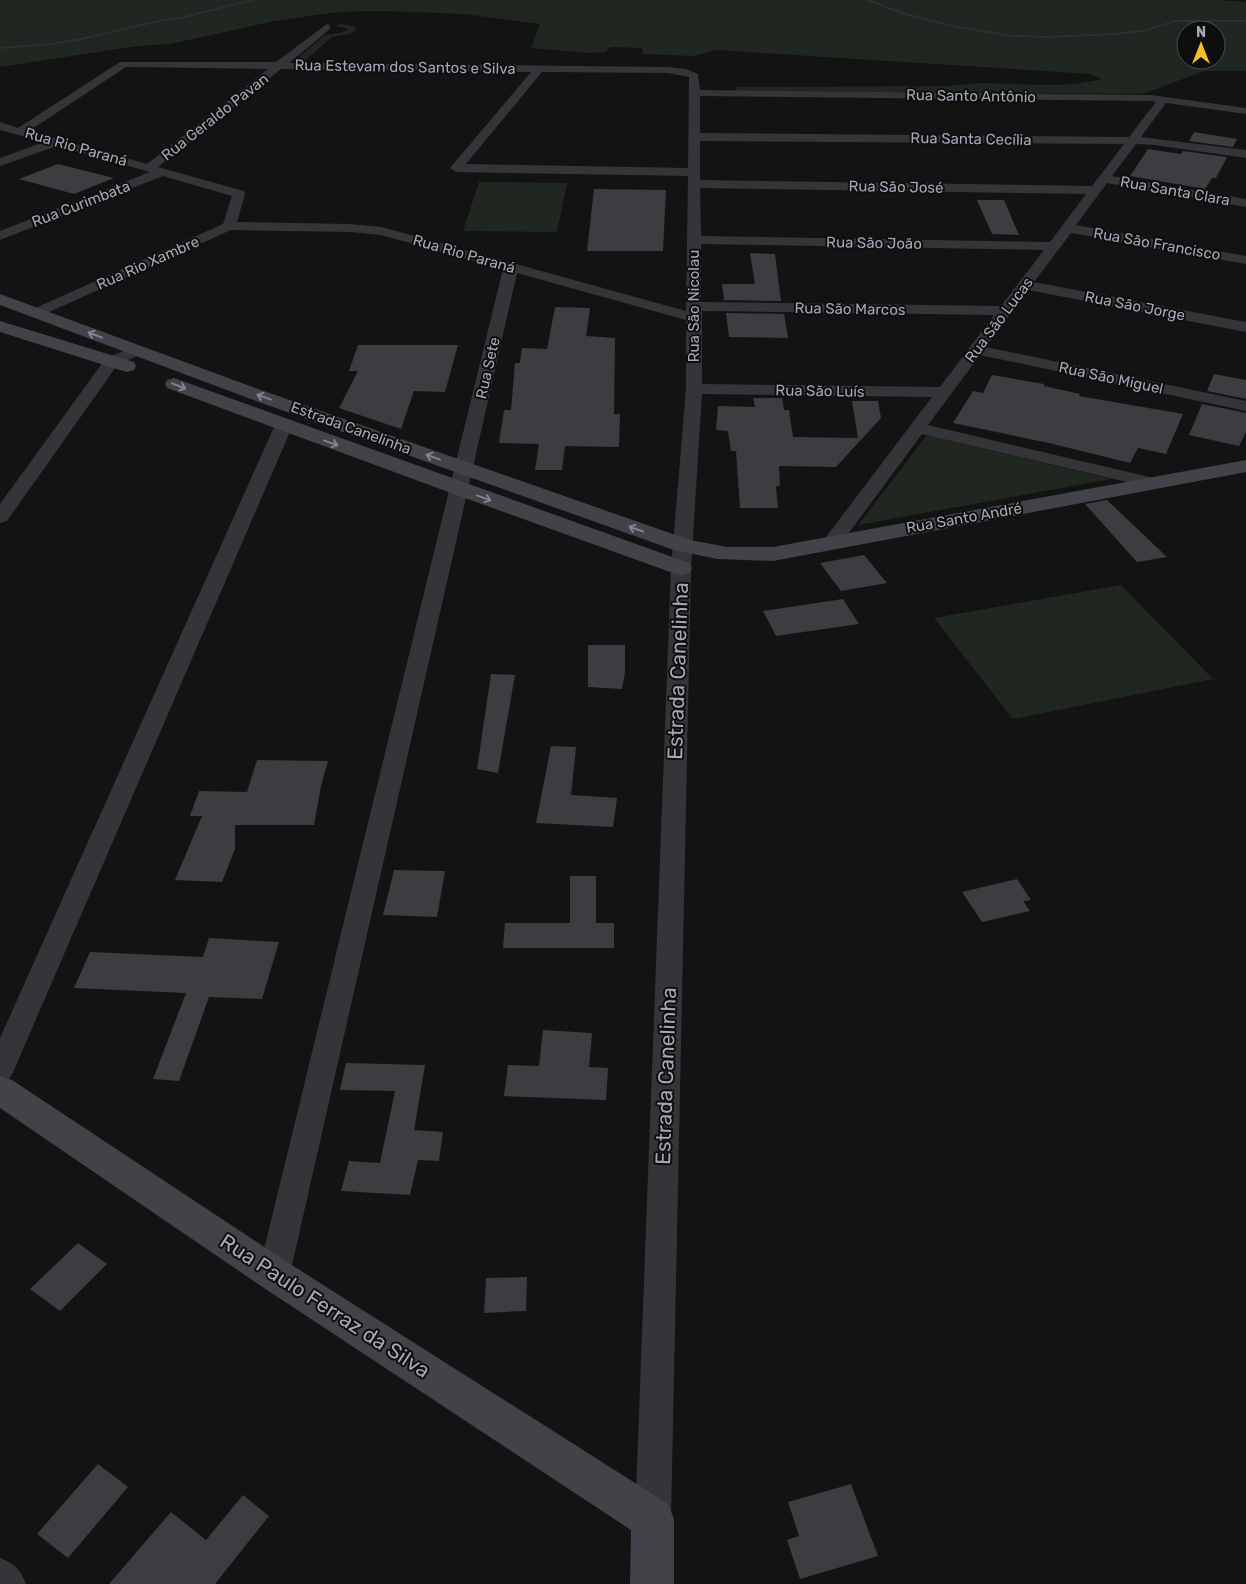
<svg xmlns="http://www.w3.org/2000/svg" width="1246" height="1584" font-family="Rubik,sans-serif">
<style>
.green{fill:#1f2720;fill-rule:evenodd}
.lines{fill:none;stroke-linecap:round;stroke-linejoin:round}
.stream{fill:#293038;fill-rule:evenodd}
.building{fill:#3d3d41}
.street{fill:#343439;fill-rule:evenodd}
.secondary{fill:#424349;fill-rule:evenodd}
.oneway{stroke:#82858f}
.labels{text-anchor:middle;stroke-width:4;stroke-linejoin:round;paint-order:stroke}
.far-street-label{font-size:15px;fill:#a4a8b5;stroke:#0e0e0f}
.near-street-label{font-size:21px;fill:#a4a8b5;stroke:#0e0e0f}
</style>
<rect width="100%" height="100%" fill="#131314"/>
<path class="green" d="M0 0H1218L1246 2V71H1204L1143 94 736 91V87L944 86 981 83 1050 85 1075 84 1102 79 1090 74 717 50 693 56 643 54 642 48 611 47 605 52 588 53 531 48 540 24 464 14 384 11 338 12 275 21 170 44 137 46 0 67ZM1186 30H1216V60H1186Z
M339 24 354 26 356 30 350 34 332 37 302 63 293 62 325 35 340 33 348 30 346 28 336 26Z
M479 182 567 183 557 232 463 231Z
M927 435 1111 479 858 525Z
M1121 585 1213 679 1013 719 934 618Z"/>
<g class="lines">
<path class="stream" d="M249 0H255L181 19 159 22 81 40 51 45 0 49V47L51 43 81 38 159 20 181 17Z
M865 0H870L906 13 957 26 1012 35 1049 36 1113 33 1144 30 1175 20H1246V22H1175L1144 32 1113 35 1049 38 1012 37 957 28 904 15Z"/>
</g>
<path class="building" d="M1194 132 1237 139 1233 147 1189 141Z
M1148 149 1181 154 1183 151 1227 157 1216 178H1212L1205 189 1130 176Z
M58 164 114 178 74 194 19 179Z
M594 189 666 190 663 251H587Z
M977 200H1004L1019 235 992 234Z
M750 253 775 254 781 301 724 300 722 284H755Z
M555 307 590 308 586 336 615 338 614 414H620L619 447 565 446 562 470H535L539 444 499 443 504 410H511L515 363H520L522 348 547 349Z
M726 313 784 314 788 338 729 337Z
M358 345H458L445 392 414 391 401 429 339 408 358 371H349Z
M1214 374 1246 380V399L1207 391Z
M992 375 1044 384V386L1080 394 1079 396 1183 414 1166 454 1138 448 1130 463 1049 443 953 423 973 391 983 393Z
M753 398H782L784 410H789L793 437 858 438 852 401H878L881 418 836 467 779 466 780 486H776L778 508H740L736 451H731L728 431 716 430 718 406 755 407Z
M1202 404 1246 413V432L1239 446 1189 435Z
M1107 500 1167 557 1137 562 1085 504Z
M864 555 887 583 841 591 820 563Z
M843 599 859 624 776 636 763 611Z
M588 645H625V672L622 689 588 687Z
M491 674 515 675 498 773 477 769Z
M551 746 576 747 571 795 617 798 613 827 536 823Z
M257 760 328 761 321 786 314 825H235V849L222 882 175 880 202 816H190L199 791 247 792Z
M394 870 445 871 437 917 383 915Z
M570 876H596V923H614V948H503L505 923H570Z
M1017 879 1031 900 1023 901 1030 911 982 922 962 892Z
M209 938 279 942 262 999 209 997 179 1081 153 1079 186 993 74 988 90 952 203 957Z
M543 1030 592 1033 589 1067 608 1068 606 1100 504 1096 508 1065 539 1066Z
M346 1063 425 1065 414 1130 443 1132 439 1161 418 1160 410 1195 341 1191 349 1161 380 1163 395 1091 340 1090Z
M78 1243 107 1264 60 1311 30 1289Z
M527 1277 526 1311 484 1313 486 1278Z
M98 1464 128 1487 68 1558 37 1534Z
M851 1484 878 1556 800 1579 787 1540 799 1536 788 1502Z
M243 1495 269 1516 215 1584H109L171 1512 206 1540Z"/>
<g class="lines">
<path class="street" d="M327 24 330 25V29L289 63 668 67 686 69 698 74 700 90 1151 95 1246 108V114L1166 103 1141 137 1246 150V158L1154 145 1136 144 1112 176 1246 199V207L1107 183 1076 225 1246 256V264L1071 233 1034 282 1246 322V332L1028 290 986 347 1246 401V411L980 355 928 425 1158 479 1161 483 1158 487 1152 488 922 434 840 545 833 547 826 545 823 541 932 397 702 394 691 568 671 1519 666 1532 653 1537 640 1532 635 1519 671 568 686 389V320L517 273 290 1274 285 1285 274 1289 263 1285 258 1274 503 269 381 235 350 232 231 230 36 318 31 316 28 313 31 310 223 224 232 196 163 176 0 240V231L150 172 57 146 0 166V158L44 142 0 130V122L18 128 120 62H276ZM126 67 268 69 147 164 29 131ZM281 69 531 72 450 168 456 172 688 176 686 311 382 227 350 224 237 222 245 194 244 191 158 167ZM542 72 668 73 689 77 688 168 466 164ZM700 96 1151 101 1156 102 1129 137 700 133ZM700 141 1124 144 1092 186 700 180ZM700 188 1086 194 1050 242 701 236ZM701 244 1044 250 1001 306 701 302ZM702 311 994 315 940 387 702 384Z
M136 346 142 348 144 351 142 354 118 364 7 521 0 523V504L106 358Z
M284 420 290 421 293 425 14 1070 10 1078 0 1082V1038L275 425 278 421Z
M0 1558C15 1564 20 1569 26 1584H0Z"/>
<path class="secondary" d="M0 294 261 390 690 540 727 547H773L1246 460V472L773 561 717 559 674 550 248 398 0 305Z
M0 321 134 362 136 366 134 370 127 372 120 370 0 332Z
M174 378 689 563 692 568 689 573 681 575 673 573 451 493 167 388 165 384 167 380Z
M0 1076 12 1080 287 1262 668 1504 674 1519V1584H630L631 1530 261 1286 0 1108Z"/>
</g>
<defs><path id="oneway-shaft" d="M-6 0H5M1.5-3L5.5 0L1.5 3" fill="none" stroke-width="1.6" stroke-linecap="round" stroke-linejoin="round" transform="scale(1.25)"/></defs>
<g class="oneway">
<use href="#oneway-shaft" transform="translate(95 335) rotate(-159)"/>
<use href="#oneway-shaft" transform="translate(179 386) rotate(21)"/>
<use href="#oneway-shaft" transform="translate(264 397) rotate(-160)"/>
<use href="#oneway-shaft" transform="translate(331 443) rotate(20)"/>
<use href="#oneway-shaft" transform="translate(433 457) rotate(-160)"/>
<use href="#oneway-shaft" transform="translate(484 498) rotate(20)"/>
<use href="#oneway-shaft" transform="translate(636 529) rotate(-161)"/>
</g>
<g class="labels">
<g class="far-street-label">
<text transform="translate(405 67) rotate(1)" y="5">Rua Estevam dos Santos e Silva</text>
<text transform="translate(971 96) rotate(1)" y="5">Rua Santo Antônio</text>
<text transform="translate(215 117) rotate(-38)" y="5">Rua Geraldo Pavan</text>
<text transform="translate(971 139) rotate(1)" y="5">Rua Santa Cecília</text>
<text transform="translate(76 147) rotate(16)" y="5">Rua Rio Paraná</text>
<text transform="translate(896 187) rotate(1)" y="5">Rua São José</text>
<text transform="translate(1175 191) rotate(10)" y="5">Rua Santa Clara</text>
<text transform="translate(81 204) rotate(-21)" y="5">Rua Curimbata</text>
<text transform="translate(874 243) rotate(1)" y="5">Rua São João</text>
<text transform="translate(1157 244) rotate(10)" y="5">Rua São Francisco</text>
<text transform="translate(464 254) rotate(16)" y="5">Rua Rio Paraná</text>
<text transform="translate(148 263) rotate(-24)" y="5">Rua Rio Xambre</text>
<text transform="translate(694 306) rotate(-90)" y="5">Rua São Nicolau</text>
<text transform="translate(1135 306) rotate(11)" y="5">Rua São Jorge</text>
<text transform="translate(850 309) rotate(1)" y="5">Rua São Marcos</text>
<text transform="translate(999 320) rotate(-53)" y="5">Rua São Lucas</text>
<text transform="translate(488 368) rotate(-77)" y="5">Rua Sete</text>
<text transform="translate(1111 378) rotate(12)" y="5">Rua São Miguel</text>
<text transform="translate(820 391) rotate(1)" y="5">Rua São Luís</text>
<text transform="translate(351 428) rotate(20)" y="5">Estrada Canelinha</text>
<text transform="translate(964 518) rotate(-10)" y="5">Rua Santo André</text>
</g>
<g class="near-street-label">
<text transform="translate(678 671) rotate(-88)" y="7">Estrada Canelinha</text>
<text transform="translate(666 1076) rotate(-88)" y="7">Estrada Canelinha</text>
<text transform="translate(325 1306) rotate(33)" y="7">Rua Paulo Ferraz da Silva</text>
</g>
</g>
<g transform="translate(1201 45)"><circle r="24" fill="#0e0e0f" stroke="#4a4c51"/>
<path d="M0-4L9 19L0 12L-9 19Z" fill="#f4be2b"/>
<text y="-8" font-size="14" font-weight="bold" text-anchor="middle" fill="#a4a8b5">N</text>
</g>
</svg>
